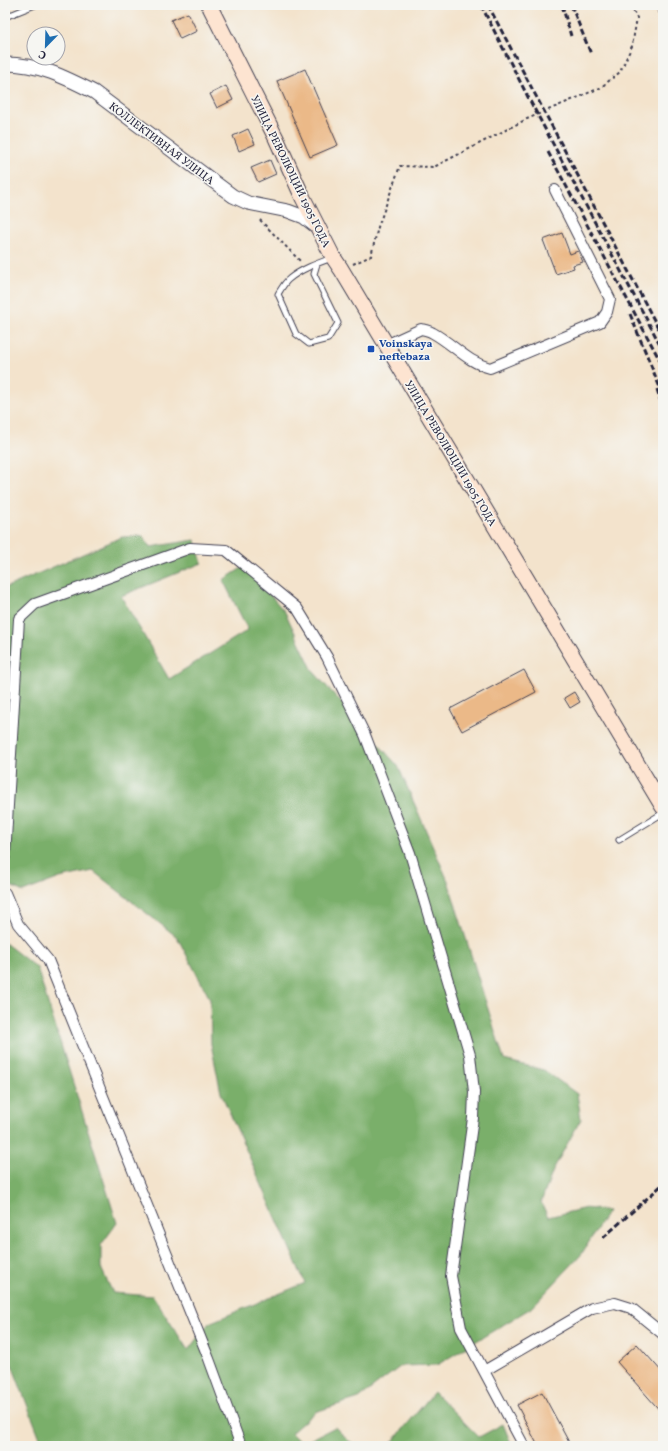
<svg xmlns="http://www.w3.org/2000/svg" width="668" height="1451" font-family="Vollkorn,serif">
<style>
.forest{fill:#7aaf6b;stroke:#4e6853}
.building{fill:#ebb988}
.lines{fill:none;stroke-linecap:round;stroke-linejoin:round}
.service-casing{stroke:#413f51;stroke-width:7}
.minor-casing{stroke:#413f51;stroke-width:12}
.tertiary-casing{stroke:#413f51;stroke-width:15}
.secondary-casing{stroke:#413f51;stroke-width:17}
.path{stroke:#413f51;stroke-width:2;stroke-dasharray:3 3;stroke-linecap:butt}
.service{stroke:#fff;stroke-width:5}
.minor{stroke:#fff;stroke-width:10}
.tertiary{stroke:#fff;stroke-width:13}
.secondary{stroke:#fde4d1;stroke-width:15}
.rail{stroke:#22223b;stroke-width:3;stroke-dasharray:6 3;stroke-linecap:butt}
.transit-dot{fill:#1a4fb4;stroke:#f6f6f2;stroke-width:1.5}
.labels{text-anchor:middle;stroke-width:3;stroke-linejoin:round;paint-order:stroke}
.street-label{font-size:11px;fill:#22223b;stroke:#f6f6f2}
.transit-label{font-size:11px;font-weight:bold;fill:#164399;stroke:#f6f6f2;text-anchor:start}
</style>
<rect width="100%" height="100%" fill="#f6f6f2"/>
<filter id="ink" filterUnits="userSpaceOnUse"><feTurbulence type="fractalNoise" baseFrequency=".025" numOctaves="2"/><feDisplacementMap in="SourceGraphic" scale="8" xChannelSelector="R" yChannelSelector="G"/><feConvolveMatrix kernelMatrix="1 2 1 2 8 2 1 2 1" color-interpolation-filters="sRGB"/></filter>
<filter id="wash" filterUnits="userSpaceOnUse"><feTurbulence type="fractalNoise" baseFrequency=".012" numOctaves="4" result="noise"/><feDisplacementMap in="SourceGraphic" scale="16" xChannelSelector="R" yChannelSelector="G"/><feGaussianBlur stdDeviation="0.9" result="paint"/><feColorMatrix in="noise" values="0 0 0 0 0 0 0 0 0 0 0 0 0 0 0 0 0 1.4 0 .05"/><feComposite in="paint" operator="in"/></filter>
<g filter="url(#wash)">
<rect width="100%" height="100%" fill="#f3e3cc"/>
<path class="forest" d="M143 536 150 547 195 540 202 563 121 596 169 679 248 630 223 580 245 566 285 612 313 671 398 766 448 881 504 1060 544 1070 577 1094 581 1119 554 1168 541 1202 548 1217 586 1208 608 1211 581 1255 531 1308 437 1365 401 1366 359 1398 315 1412 291 1433 302 1444 335 1427 349 1441 358 1446H43L5 1347V943L37 968 117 1223 101 1245V1268L113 1293 153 1296 188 1350 209 1323 305 1283 221 1093 211 1044 210 999 177 937 93 871 60 878 23 892 5 883V588L122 537Z
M434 1392 479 1437 503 1424 512 1446H389Z"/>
<g id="blocks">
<path class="building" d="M188 13 197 31 180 39 171 20Z
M305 69 338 145 310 157 277 81Z
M226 86 233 100 217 108 210 94Z
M248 129 255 144 239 151 233 136Z
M270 160 276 174 258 182 251 168Z
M562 233 570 254 578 251 583 262 573 265 574 268 556 274 543 240Z
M524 670 536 692 462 731 450 709Z
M574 692 580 702 570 708 564 698Z
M637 1344 663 1373V1414L617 1362Z
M542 1392 571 1446H538L517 1405Z"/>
</g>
</g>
<g filter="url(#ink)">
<use href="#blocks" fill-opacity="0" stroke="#413f51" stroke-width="1"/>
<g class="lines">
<g class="service-casing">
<path id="service" d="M5 17 35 5
M317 264 314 274 338 323 328 339 309 344 296 334 278 294C281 289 285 282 289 279 301 269 318 263 332 258
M619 840 663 813"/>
</g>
<g class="minor-casing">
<path id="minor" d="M386 345 421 329C425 330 430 331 433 333 453 344 467 362 490 368L600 322 607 312 610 299 555 190
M5 856 19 619 35 604 190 548 226 550 297 608 327 657 365 735 410 853 470 1055 474 1092 473 1118 451 1276 461 1328 524 1446
M5 893 18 924 48 960 209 1359 241 1446
M484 1371 592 1308 615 1303 631 1308 663 1334"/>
</g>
<g class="tertiary-casing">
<path id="tertiary" d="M662 5 663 7
M5 64C39 64 65 77 94 92L233 196 248 203 288 211 304 217 317 227"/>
</g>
<g class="secondary-casing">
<path id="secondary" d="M209 5 276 138 303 198 333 257 341 269 663 807"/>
</g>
<path class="path" d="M260 220 301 262
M353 264 371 256 378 227 400 166 434 167 527 119 600 88 620 72 632 46 637 18 630 5"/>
<use href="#service" class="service"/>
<use href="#minor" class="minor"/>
<use href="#tertiary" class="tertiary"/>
<use href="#secondary" class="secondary"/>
<path class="rail" d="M481 5 528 97 663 350
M488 5 663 337
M562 5 571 36
M571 5 591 54
M548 152 663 366
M630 314 663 395
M657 389 663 409
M603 1238 663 1184"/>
</g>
</g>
<rect class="transit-dot" x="367" y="345" width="8" height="8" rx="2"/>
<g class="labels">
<g class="street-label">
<text transform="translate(162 143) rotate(37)" y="4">КОЛЛЕКТИВНАЯ УЛИЦА</text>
<text transform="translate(291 171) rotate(64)" y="4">УЛИЦА РЕВОЛЮЦИИ 1905 ГОДА</text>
<text transform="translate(451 453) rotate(59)" y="4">УЛИЦА РЕВОЛЮЦИИ 1905 ГОДА</text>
</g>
<g class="transit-label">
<text x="379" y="347">Voinskaya<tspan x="379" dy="13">neftebaza</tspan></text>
</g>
</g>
<rect width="668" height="1451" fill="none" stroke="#f6f6f2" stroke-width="20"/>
<g transform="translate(46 46) rotate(203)"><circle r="19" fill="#f6f6f2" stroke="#a1a1a9"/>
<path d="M0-3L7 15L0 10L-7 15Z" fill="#1f6fb2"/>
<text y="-6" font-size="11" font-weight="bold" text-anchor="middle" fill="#22223b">С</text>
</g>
</svg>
